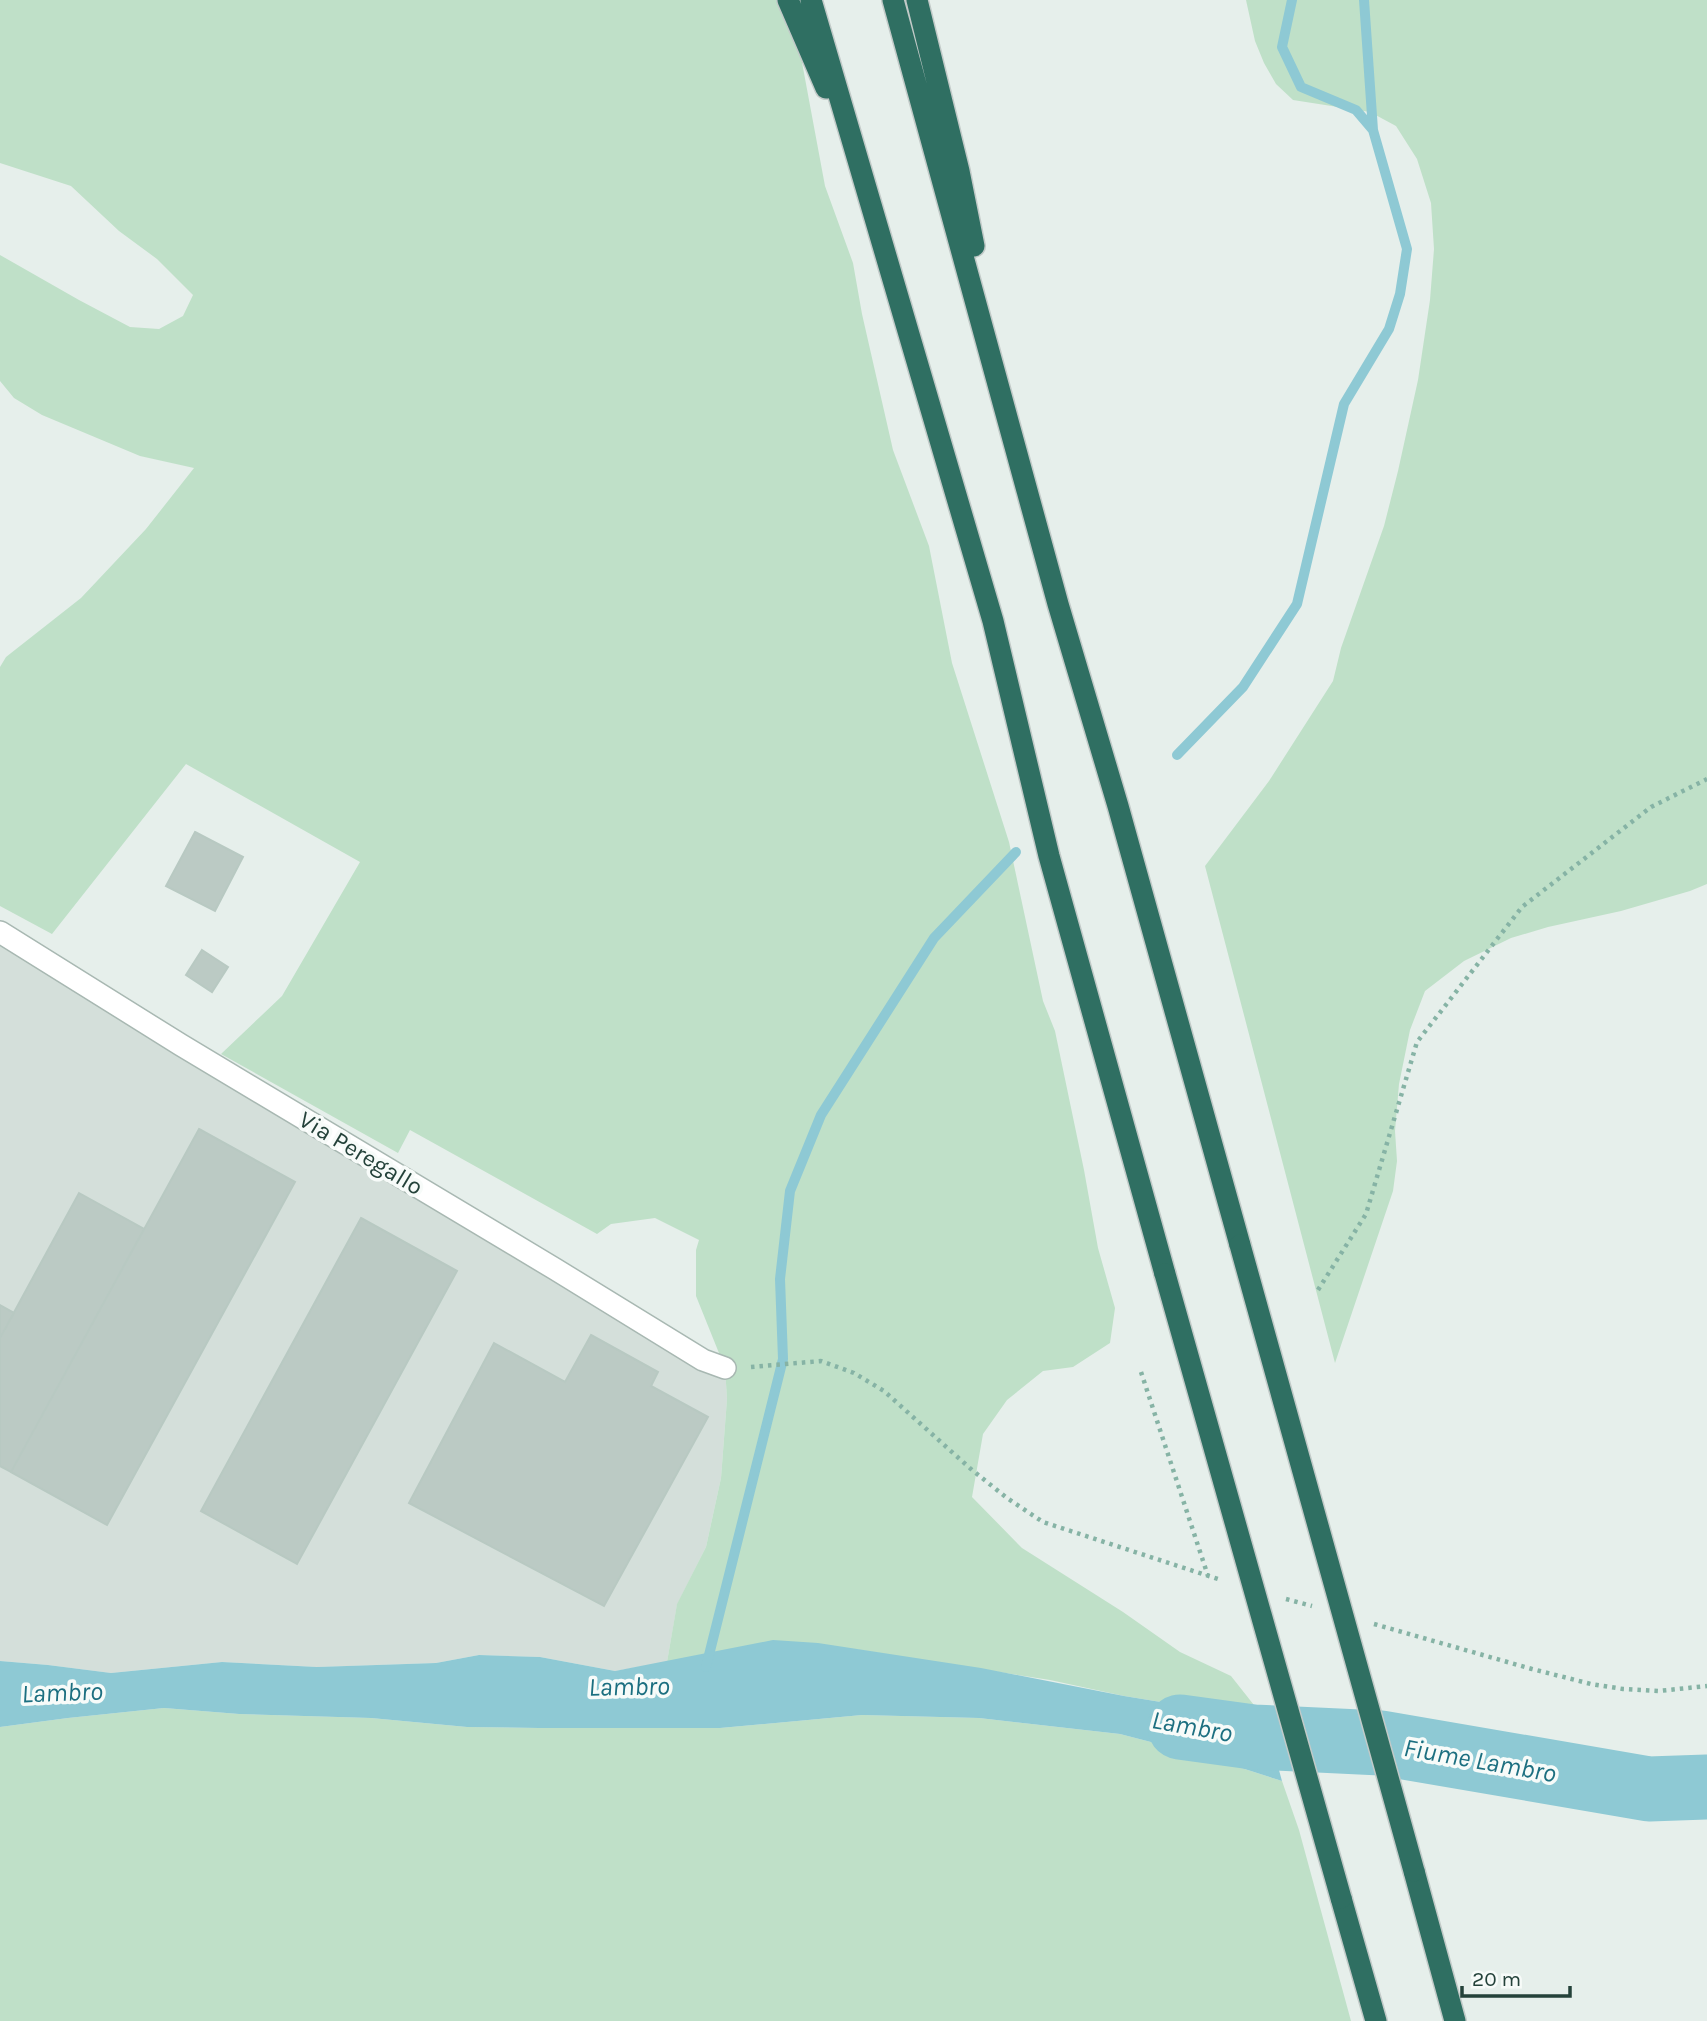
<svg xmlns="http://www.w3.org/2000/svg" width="1707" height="2021" font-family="Karla,sans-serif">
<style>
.built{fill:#d4dfda}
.green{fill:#bfe0c8}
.water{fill:#8ec9d4}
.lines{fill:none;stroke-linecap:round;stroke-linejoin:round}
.stream{stroke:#8ec9d4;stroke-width:10}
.river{stroke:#8ec9d4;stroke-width:65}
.building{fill:#bbcac4;stroke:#b8c9c2;stroke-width:2}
.minor-casing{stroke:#a8b8b2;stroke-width:24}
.highway-casing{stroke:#c2cac8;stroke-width:24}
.path{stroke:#86b3a5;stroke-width:4.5;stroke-dasharray:3.5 5;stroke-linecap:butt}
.minor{stroke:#fff;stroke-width:21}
.highway{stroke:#2f6f62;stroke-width:21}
.highway-bridge-casing{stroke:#c2cac8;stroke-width:24;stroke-linecap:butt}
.highway-bridge{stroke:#2f6f62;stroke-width:21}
.labels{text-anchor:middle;stroke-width:7;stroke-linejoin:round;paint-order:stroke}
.street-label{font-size:24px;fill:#24423a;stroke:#f7fbf9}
.water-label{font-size:26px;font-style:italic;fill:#1c6f80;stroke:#f7fbf9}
</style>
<rect width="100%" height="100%" fill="#e6efeb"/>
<path class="built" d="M0 932 725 1368 727 1399 721 1478 706 1547 677 1605 667 1662 615 1671 540 1657 479 1655 436 1663 317 1667 222 1662 111 1673 48 1665 0 1661Z"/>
<path class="green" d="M0 0H779L801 57 825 186 853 263 862 314 893 450 929 546 952 663 1009 842 1043 1001 1055 1031 1084 1170 1098 1248 1115 1308 1110 1343 1073 1367 1043 1371 1007 1400 983 1434 972 1497 1022 1548 1123 1612 1180 1652 1231 1676 1265 1719 1124 1696 1050 1680 853 1649 704 1654 667 1662 677 1604 706 1547 721 1478 727 1399 725 1368 696 1296V1250L699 1240 655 1218 611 1224 597 1234 410 1130 398 1153 221 1054 282 996 360 862 186 764 52 934 0 906V667L6 657 81 598 146 529 194 468 140 456 42 415 14 398 0 381V255L79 300 130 327 159 329 183 316 193 295 157 259 119 231 71 186 0 163Z
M1246 0H1707V884L1690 891 1621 911 1548 927 1511 938 1464 961 1425 991 1410 1030 1399 1084 1395 1131 1397 1161 1393 1191 1335 1363 1205 866 1269 781 1333 681 1341 648 1384 526 1398 471 1418 380 1430 300 1434 249 1431 203 1417 159 1396 126 1370 112 1293 100 1276 84 1264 63 1255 41Z
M164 1708 239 1714 371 1718 467 1727 539 1728H720L862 1715 979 1718 1120 1734 1201 1755 1282 1781 1299 1830 1351 2021H0V1727L68 1718Z"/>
<path class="water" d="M773 1640 818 1643 981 1668 1124 1696 1265 1719 1282 1781 1201 1755 1120 1734 979 1718 862 1715 720 1728H539L467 1727 371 1718 239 1714 164 1708 68 1718 0 1727V1661L48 1665 111 1673 222 1662 317 1667 436 1663 479 1655 540 1657 615 1671Z"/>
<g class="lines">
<path class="stream" d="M1292 0 1282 47 1301 87 1356 110 1373 130
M1177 755 1243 687 1297 604 1344 404 1389 329 1400 294 1407 249 1373 130 1364 0
M706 1667 783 1359 780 1279 790 1191 821 1115 934 938 1016 852"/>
<path class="river" d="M1180 1727 1253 1737 1381 1743 1649 1789 1707 1787"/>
</g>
<path class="building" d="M195 832 243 857 215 911 166 886Z
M202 950 228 967 212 992 186 975Z
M199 1129 295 1182 107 1525 11 1472Z
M79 1193 144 1229 11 1472 0 1466V1338Z
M361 1218 457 1271 297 1564 201 1511Z
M0 1305 14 1313 0 1338Z
M591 1335 658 1372 651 1386 708 1417 604 1606 409 1503 494 1343 565 1382Z"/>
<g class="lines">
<g class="minor-casing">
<path id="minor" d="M0 932 181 1045 555 1269 703 1360 725 1368"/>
</g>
<g class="highway-casing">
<path id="highway" d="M788 0 826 88
M811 0 993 621 1049 856 1165 1274
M893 0 1058 604 1118 806 1240 1245
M917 0 959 171 974 246
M1414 1871 1455 2021
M1341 1898 1376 2021"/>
</g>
<path class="path" d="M1318 1290 1366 1214 1417 1042 1522 907 1651 807 1707 779
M751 1367 821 1361 854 1373 884 1391 972 1470 1007 1498 1043 1522 1221 1580
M1141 1372 1208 1576
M1286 1599 1312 1606
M1374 1624 1532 1669 1591 1684 1623 1689 1658 1691 1707 1686"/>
<use href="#minor" class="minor"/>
<use href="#highway" class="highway"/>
<g class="highway-bridge-casing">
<path id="highway-bridge" d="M1240 1245 1414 1871
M1165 1274 1341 1898"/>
</g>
<use href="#highway-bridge" class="highway-bridge"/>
</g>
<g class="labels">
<g class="street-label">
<text transform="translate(361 1153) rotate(31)" y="8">Via Peregallo</text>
</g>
<g class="water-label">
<text transform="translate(629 1686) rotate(-1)" y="9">Lambro</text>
<text transform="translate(62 1692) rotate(-2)" y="9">Lambro</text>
<text transform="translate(1192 1726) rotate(10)" y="9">Lambro</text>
<text transform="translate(1480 1760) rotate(10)" y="9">Fiume Lambro</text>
</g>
</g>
<path d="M1462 1986v10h108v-10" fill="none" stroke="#24423a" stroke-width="3.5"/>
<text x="1472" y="1986" font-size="21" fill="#24423a" stroke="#f7fbf9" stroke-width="5" paint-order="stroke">20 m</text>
</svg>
